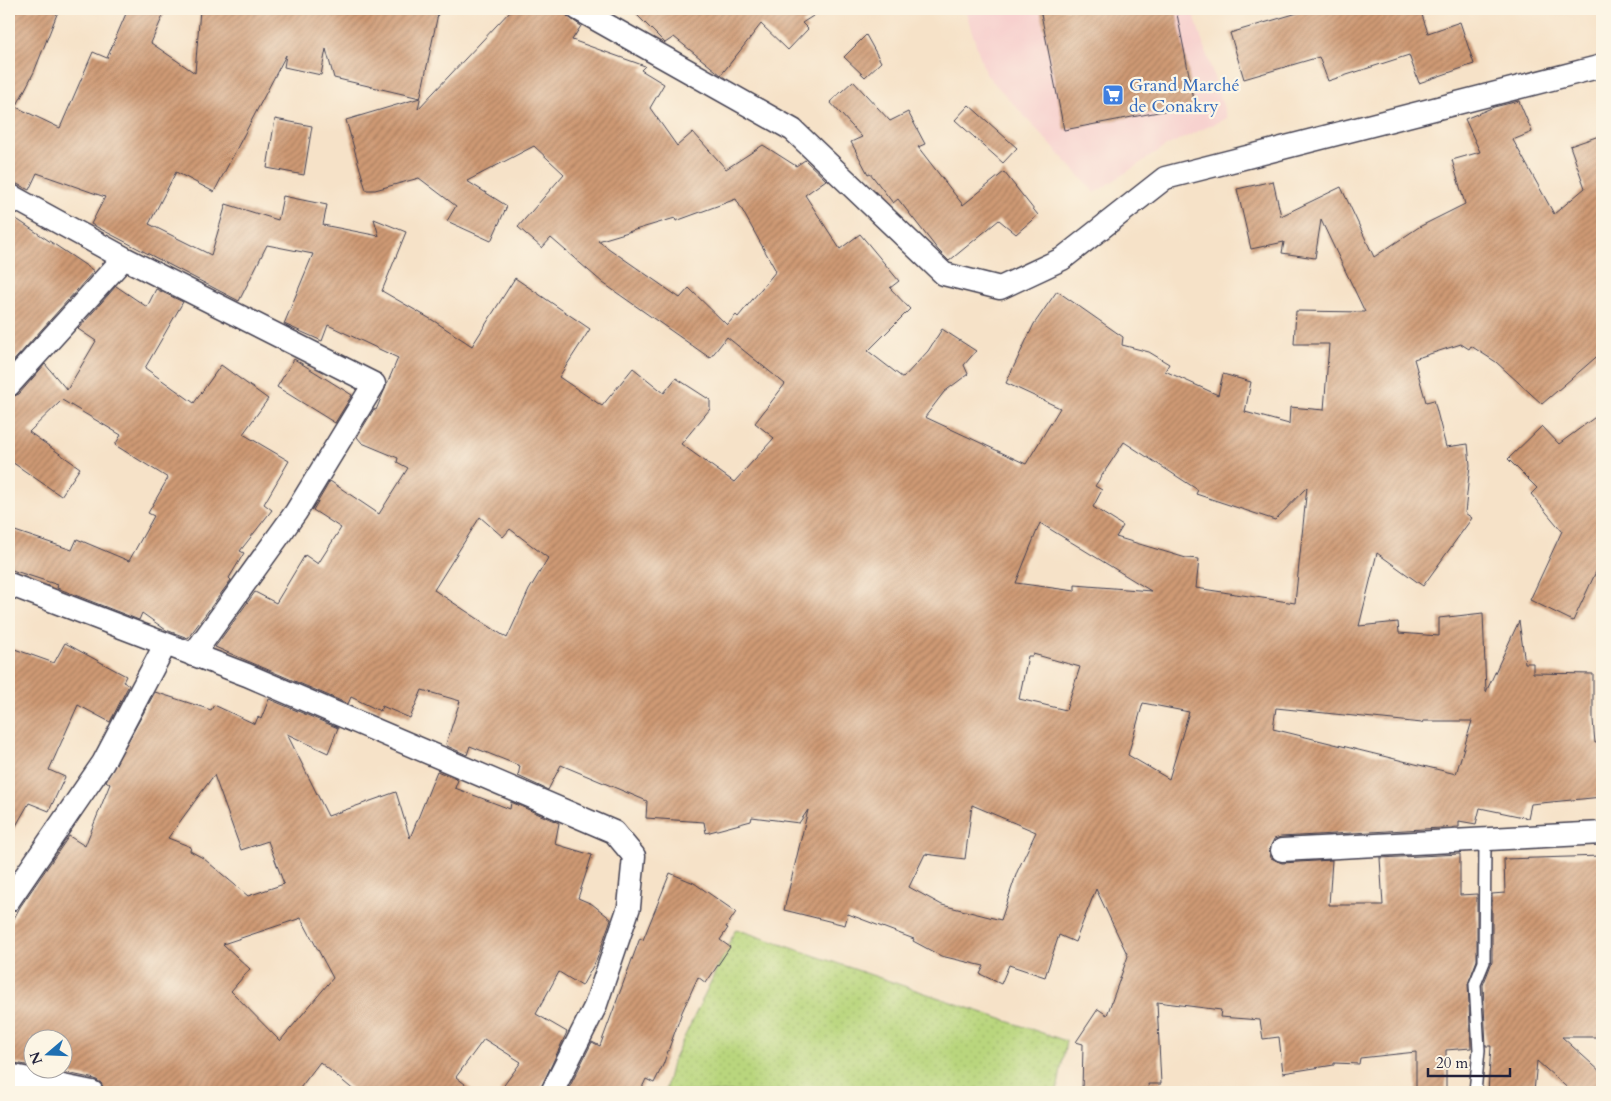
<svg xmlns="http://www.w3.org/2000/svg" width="1611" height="1101" font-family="Cardo,serif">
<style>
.built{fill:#f7d0ce}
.grass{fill:url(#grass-dots);stroke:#6e7c5c}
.building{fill:url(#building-hatch);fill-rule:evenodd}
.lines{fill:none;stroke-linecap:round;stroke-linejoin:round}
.lane-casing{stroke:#423f50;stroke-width:14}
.street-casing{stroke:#423f50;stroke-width:25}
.lane{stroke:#fff;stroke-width:11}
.street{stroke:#fff;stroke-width:22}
.labels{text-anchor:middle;stroke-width:4.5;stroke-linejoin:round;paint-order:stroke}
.shop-label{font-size:18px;fill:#366cbe;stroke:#fcf5e5;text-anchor:start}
</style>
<defs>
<pattern id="grass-dots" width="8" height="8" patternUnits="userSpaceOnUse" patternTransform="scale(1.25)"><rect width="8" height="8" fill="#b9d67d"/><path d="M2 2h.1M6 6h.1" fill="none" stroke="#9fb76d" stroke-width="1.8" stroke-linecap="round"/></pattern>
<pattern id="building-hatch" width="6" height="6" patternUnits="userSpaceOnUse" patternTransform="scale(1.25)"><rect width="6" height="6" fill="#cf9a74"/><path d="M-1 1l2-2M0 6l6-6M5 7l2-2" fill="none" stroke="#a87d60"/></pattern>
</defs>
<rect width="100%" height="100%" fill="#fcf5e5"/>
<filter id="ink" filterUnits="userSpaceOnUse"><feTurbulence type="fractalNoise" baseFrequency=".02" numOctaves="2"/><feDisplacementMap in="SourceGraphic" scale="10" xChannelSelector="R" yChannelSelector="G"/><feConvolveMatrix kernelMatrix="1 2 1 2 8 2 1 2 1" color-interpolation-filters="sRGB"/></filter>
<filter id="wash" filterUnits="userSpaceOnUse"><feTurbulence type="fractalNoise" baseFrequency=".0096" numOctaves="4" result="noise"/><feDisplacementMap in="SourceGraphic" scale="20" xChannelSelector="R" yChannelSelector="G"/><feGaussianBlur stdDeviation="1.12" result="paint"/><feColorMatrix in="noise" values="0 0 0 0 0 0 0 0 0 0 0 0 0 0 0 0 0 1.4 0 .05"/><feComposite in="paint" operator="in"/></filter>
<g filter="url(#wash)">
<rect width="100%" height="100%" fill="#f6e2c8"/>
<path class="built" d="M965 9H1192L1227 118 1166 146 1095 193 985 73Z"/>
<path class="grass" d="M736 929 1066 1041 1057 1092H665L672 1063Z"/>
<g id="blocks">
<path class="building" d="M9 9H59L34 72 16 107 60 128 93 52 107 58 128 9H166L151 43 195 73 200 9H439L418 109 512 9H565L567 16 581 26 572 40 645 66 641 70 664 84 650 108 677 146 693 132 726 169 763 145 796 166 805 160 826 180 805 195 840 249 860 234 899 281 890 288 910 309 868 351 903 378 928 351 942 329 976 351 964 365 968 374 944 392 925 417 1026 464 1060 408 1006 383 1034 324 1057 291 1123 337 1122 345 1149 352 1169 364 1165 371 1218 395 1223 374 1251 382 1245 412 1289 424 1290 407 1324 410 1329 344H1294L1296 311 1365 312 1321 220 1315 258 1282 253 1284 242 1251 249 1237 189 1273 181 1281 216 1341 187 1374 257 1419 227 1465 204 1452 160 1480 152 1465 119 1494 107 1519 101 1532 132 1513 140 1554 214 1585 188 1570 146 1602 135V352L1542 404 1496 362 1471 346 1469 349 1461 344 1414 359 1426 402 1434 400 1446 447 1468 444 1470 465 1465 513 1472 518 1423 586 1377 553 1359 626 1398 622 1399 633 1439 636V618L1483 613 1486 692 1519 621 1525 663H1533V673L1593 674V720L1595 743 1602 742V797L1531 804 1528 818 1480 808 1476 824 1459 821V827L1281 837 1274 839 1269 850 1271 858 1282 863 1332 860 1329 905H1383L1380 858 1460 854V895L1477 894V960L1468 984 1471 1048 1446 1050V1092H1416V1052L1360 1058 1359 1064 1334 1063V1065L1283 1073 1279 1037 1263 1039 1260 1020 1220 1017 1221 1010 1157 1002 1161 1084H1148L1149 1092H1082L1083 1044 1076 1042 1098 1009 1107 1015 1128 956 1096 889 1075 942 1059 935 1045 977 1009 965 1001 984 980 974 984 966 941 956 913 941 914 939 848 914 845 925 784 910 808 810 799 823 752 817 751 821 706 833 704 822 646 818 647 801 561 765 548 790 518 776 520 766 470 746 467 755 447 746 446 744 460 701 422 690 410 718 382 706 380 711 351 697 348 704 215 647 255 592 276 603 305 555 318 564 341 528 313 510 330 481 379 514 408 468 397 462 398 458 362 443 357 437 374 409 376 410 398 358 328 325 322 341 284 324 313 254 267 245 239 301 91 224 105 197 37 173 29 190 9 180ZM326 49 334 78 420 98 346 120 366 190H375L419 178 456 206 447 221 491 241 507 206 467 181 534 146 564 174 518 227 542 248 551 238 603 283 710 358 727 337 785 384 755 423 774 438 734 482 681 444 710 409V400L676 378 664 393 633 368 602 406 559 377 590 329 515 278 472 346 434 321 382 291 406 232 374 219 379 236 323 225 327 205 283 196 278 220 226 204 211 255 149 224 176 172 214 192 286 55 284 67 321 75ZM736 199 776 271 738 317 736 315 727 325 689 288 680 298 598 241 675 218 676 221ZM1124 442 1198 490 1196 494 1275 520 1307 487 1295 603 1196 588 1199 559 1186 558 1116 537 1123 526 1093 507 1102 490 1095 486ZM480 517 503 537 510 529 548 558 529 590 507 638 434 590ZM1040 523 1151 591 1075 585V591L1016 583ZM1033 654 1080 667 1066 710 1019 699 1028 656H1032ZM1143 703 1189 712 1169 779 1128 755ZM1276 708 1422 723 1423 721H1472L1456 774 1273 729ZM972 805 1036 832 1017 872 1001 920 942 905 909 887 925 854 965 859Z
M631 9H824L802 23 808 29 788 50 761 24 721 75 674 37 665 43Z
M1040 9H1176L1195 105 1064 130Z
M1311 9H1420L1428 33 1460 22 1474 64 1419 83 1409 55 1328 81 1319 57 1244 79 1230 33Z
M866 35 881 62 865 77 844 57Z
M853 81 890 121 908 112 925 144 918 147 963 205 1004 172 1038 215 1016 234 999 220 949 261 938 250 898 199 893 203 870 173 868 174 851 142 862 137 830 102Z
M969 105 1017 148 1003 163 955 120Z
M275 119 312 126 304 175 267 168Z
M9 214 94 271 9 366Z
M116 286 147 307 156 289 183 302 145 368 194 403 221 365 268 399 243 434 289 461 264 504 272 510 240 551 244 553 229 578 231 580 188 638 166 630 142 613 139 620 57 588 58 585 9 569V529L72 550 77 539 129 561 154 516 148 513 168 478 115 445 121 435 62 400 29 432 80 468 61 496 9 460V398L19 394 45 364 67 390 96 341 78 329Z
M294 359 352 395 335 423 277 387Z
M1602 412V559L1573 621 1530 600 1562 531 1531 494 1537 488 1508 459 1542 426 1559 444Z
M65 643 126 676 123 682 129 685 110 722 78 705 49 770 65 777 49 811 29 803 9 838V647L54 663Z
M155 692 211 710 214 705 255 724 258 717 261 719 269 699 338 728 328 753 287 734 328 816 396 792 410 838 437 771 458 780 455 788 510 809 511 802 559 823 555 844 592 855 578 898 592 904 611 919 597 959 582 986 559 972 536 1014 567 1032 539 1092H499L521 1062 484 1039 456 1077 475 1092H356L320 1062 297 1092H105L101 1083 95 1079 43 1068H62V1038H32V1066L9 1062V928L20 907 69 836 85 846 110 784 106 781ZM214 775 241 850 268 841 284 884 248 896 203 858 190 851 191 847 168 838ZM301 918 333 978 280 1041 231 991 250 969 223 944Z
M1602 856V1037H1562L1602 1073V1092H1572L1537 1061 1534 1092H1488L1491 1046H1486L1483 985 1492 962V894L1505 893 1504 859Z
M670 873 694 883 736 912 726 927 728 928 720 940 730 947 706 983 698 977 682 1012 663 1065 654 1083 646 1079 640 1092H567L592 1042 600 1046 640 938 643 940Z"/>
</g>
</g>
<g filter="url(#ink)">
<use href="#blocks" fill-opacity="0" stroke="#423f50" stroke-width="1"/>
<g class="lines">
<g class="lane-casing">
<path id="lane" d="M1475 1092 1479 1050 1475 984 1484 962 1485 840"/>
</g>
<g class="street-casing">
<path id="street" d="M578 9 793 130 944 274 1000 288 1062 259 1165 178 1602 66
M9 195 124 258 9 385
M124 258 374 384 296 512 193 655
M9 584 247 675 614 832 634 856 629 907 595 1007 552 1092
M1282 850 1602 833
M9 900 103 763 165 645
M9 1075 92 1092"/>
</g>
<use href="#lane" class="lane"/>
<use href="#street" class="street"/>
</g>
</g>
<defs>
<g id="supermarket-square" transform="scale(1.125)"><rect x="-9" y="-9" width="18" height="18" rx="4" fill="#3f7fe0" stroke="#fcf5e5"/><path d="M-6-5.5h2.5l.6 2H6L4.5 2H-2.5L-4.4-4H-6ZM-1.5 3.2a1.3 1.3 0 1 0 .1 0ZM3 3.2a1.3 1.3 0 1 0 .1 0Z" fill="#fff"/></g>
</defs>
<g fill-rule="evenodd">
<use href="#supermarket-square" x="1113" y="95"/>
</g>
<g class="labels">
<g class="shop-label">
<text x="1129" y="91">Grand Marché<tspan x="1129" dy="21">de Conakry</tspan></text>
</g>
</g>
<rect width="1611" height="1101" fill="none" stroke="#fcf5e5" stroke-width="30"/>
<g transform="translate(48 1054) rotate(251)"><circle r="24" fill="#fcf5e5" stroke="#a5a1a1"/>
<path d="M0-4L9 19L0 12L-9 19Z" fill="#1f6fb2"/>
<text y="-8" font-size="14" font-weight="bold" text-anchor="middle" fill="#22223b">N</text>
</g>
<path d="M1428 1068v8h82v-8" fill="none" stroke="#22223b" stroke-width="2.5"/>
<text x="1436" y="1068" font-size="15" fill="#22223b" stroke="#fcf5e5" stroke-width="4" paint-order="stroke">20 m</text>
</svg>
